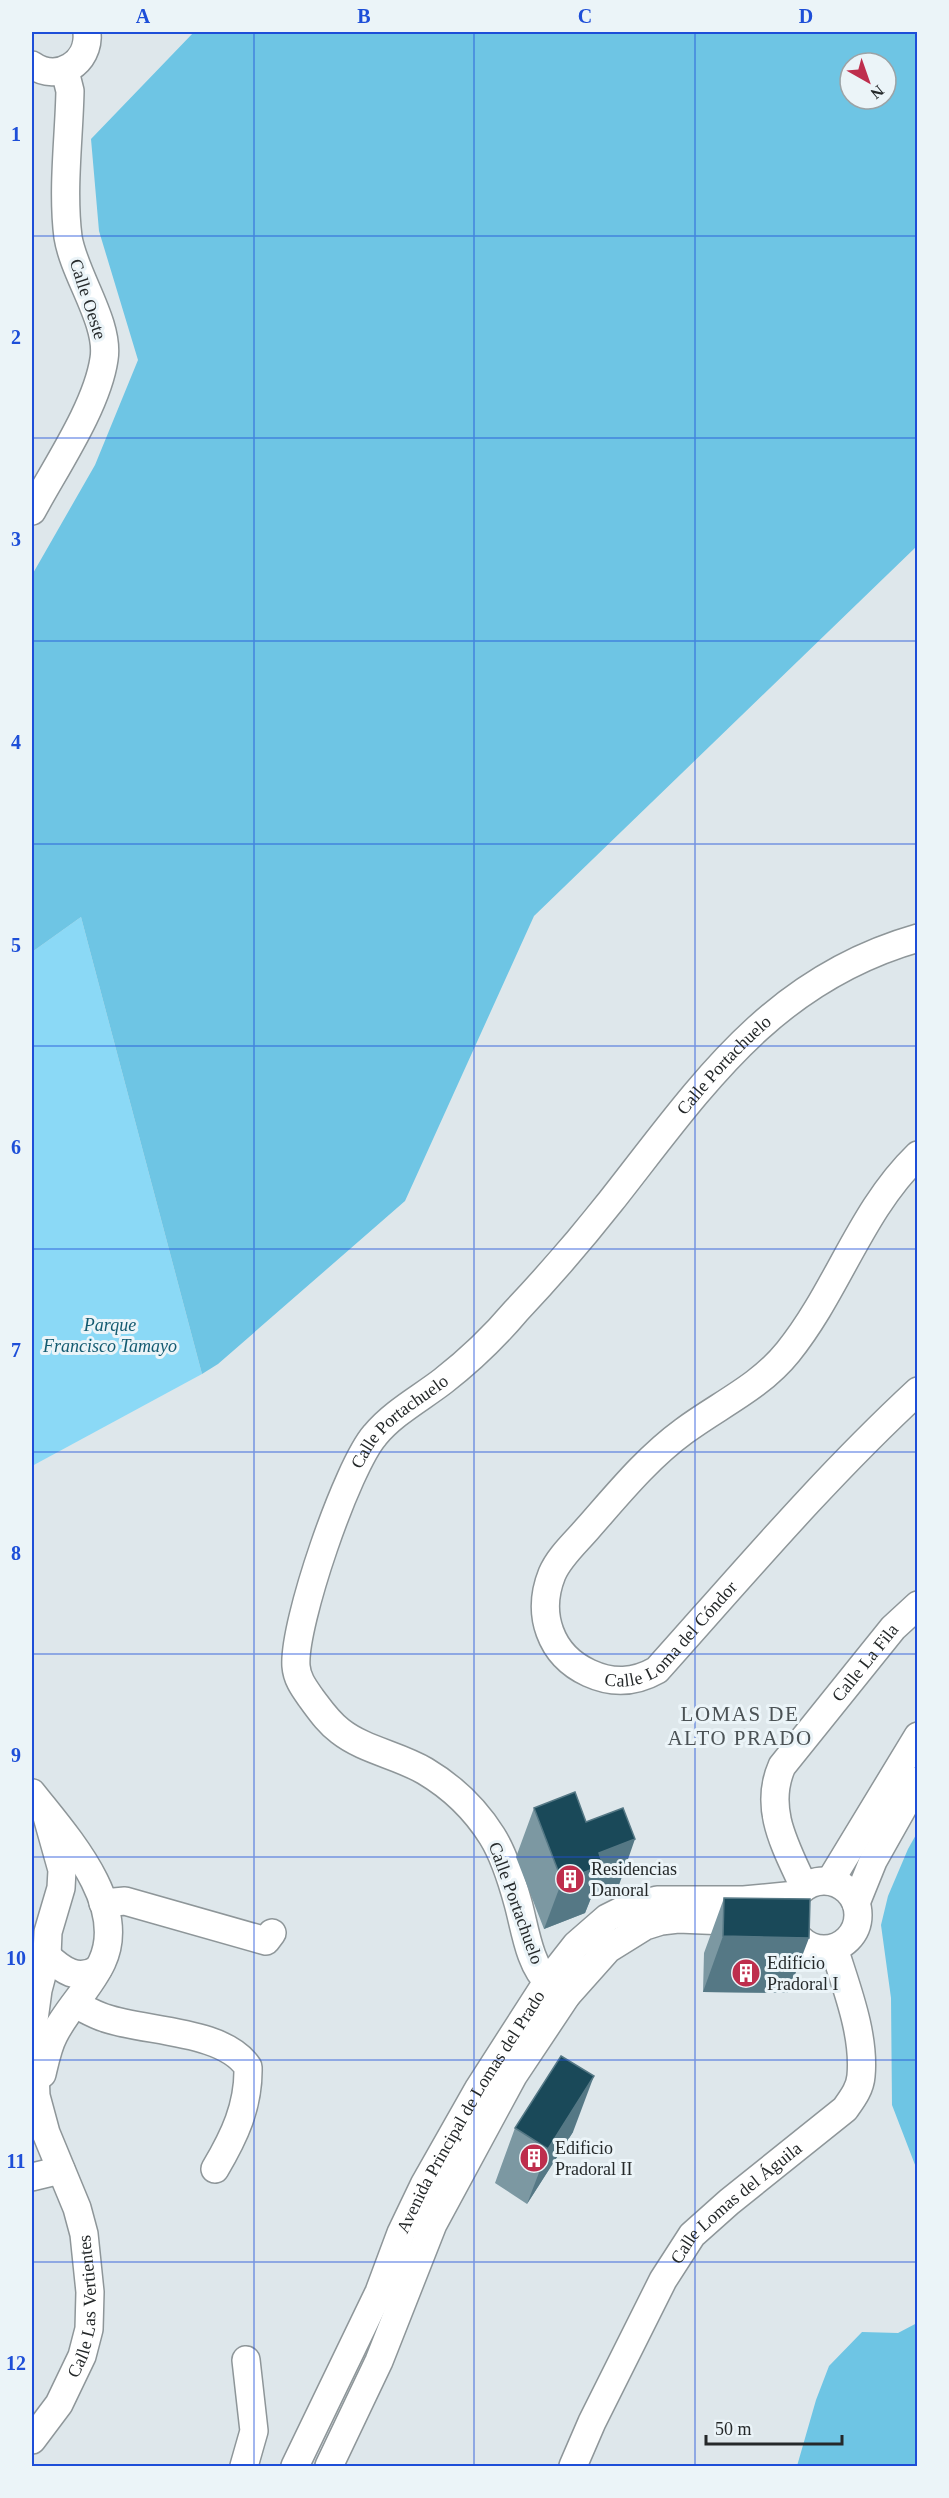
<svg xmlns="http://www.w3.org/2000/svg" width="949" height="2498" font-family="'Times New Roman',serif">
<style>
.green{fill:#8bd9f6}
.forest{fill:#6ec5e4;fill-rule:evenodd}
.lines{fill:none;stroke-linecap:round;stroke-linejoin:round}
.minor-casing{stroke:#8e9699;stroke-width:30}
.minor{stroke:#fff;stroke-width:27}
.wall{fill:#7c98a2}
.shaded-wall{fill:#557885}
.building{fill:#1a4959;stroke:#557885;stroke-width:1.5}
.grid{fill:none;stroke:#1d4ed8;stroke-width:1.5;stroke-opacity:0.55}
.labels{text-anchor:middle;stroke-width:6;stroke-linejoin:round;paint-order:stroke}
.street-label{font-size:18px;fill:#25292a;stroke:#ebf4f8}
.park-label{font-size:18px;font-style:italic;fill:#135a70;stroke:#ebf4f8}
.poi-label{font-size:18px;fill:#25292a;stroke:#ebf4f8;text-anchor:start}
.quarter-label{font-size:21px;letter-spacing:1.5px;fill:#4b5255;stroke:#ebf4f8}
.neatline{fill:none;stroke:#1d4ed8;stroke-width:2}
.grid-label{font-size:20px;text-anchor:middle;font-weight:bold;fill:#1d4ed8}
</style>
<rect width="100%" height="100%" fill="#dee7eb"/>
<path class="green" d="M81 917 202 1374 32 1466V952Z"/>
<path class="forest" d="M194 32H918L917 546 534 916 405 1201 218 1364 202 1374 81 917 32 952V575L95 465 138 360 99 231 91 139ZM850 63H886V99H850Z
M917 1833V2170L892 2105 891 1998 881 1925 888 1896 908 1849Z
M917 2323V2466H797L816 2400 829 2366 862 2332 898 2333Z"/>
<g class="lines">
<g class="minor-casing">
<g id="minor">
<path d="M32 65C58 83 90 63 87 32"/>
<path d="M32 511C55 468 97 407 104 359 110 323 74 275 68 237 62 190 69 138 70 91L65 71"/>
<path id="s1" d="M918 1155C860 1211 838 1290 788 1352 760 1387 719 1405 684 1431 647 1458 618 1494 588 1528 576 1542 559 1557 552 1574 536 1614 550 1655 589 1673 613 1684 634 1683 657 1670 742 1575 824 1478 918 1391"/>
<path d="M32 1793C65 1835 129 1904 102 1962 90 1988 67 2009 54 2035 48 2046 45 2061 42 2074"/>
<circle cx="824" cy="1915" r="34"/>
<path d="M830 1881 918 1736"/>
<path id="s2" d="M804 1887C786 1847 763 1809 782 1766L893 1628 918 1605"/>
<path d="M103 1903 125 1901 266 1941 272 1933"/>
<path d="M856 1903 873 1861 918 1781"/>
<path d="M47 1956C62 1970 78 1982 98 1969"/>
<path id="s3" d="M567 1995C561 1992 554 1988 549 1983 529 1965 525 1928 518 1903 512 1881 504 1855 492 1836 475 1809 452 1787 425 1771 398 1755 364 1750 340 1731 328 1722 320 1710 311 1698 304 1688 297 1679 296 1666 293 1624 347 1467 375 1435 393 1413 421 1398 443 1381 470 1360 494 1337 516 1311 549 1276 581 1239 611 1201 700 1088 770 980 918 938"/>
<path d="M75 2004C85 2009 95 2015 105 2018 145 2032 224 2030 248 2067 249 2106 234 2137 215 2169"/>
<path d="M32 2177 61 2170"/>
<path id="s4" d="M32 2440 59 2404 82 2356 89 2329 90 2292 84 2234 77 2208 46 2133 36 2096 33 2027 38 1990 47 1956 48 1932 61 1888 62 1870 46 1813"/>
<path d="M244 2466 254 2431 246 2360"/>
<path id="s5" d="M295 2466 379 2292 401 2233 424 2185 479 2088 547 1982 576 1945 607 1918 629 1907 657 1900H744L796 1895"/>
<path d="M329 2466 379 2361 433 2224 513 2076 567 1995 608 1949 645 1926 661 1921 678 1919 752 1922"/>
<path id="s6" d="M573 2466 592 2422 663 2280 692 2235 729 2202 845 2109C852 2099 860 2089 861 2076 865 2034 846 1987 834 1948"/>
</g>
</g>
<use href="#minor" class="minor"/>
</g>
<path class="wall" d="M534 1808 586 1822 618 1888 591 1898 585 1913 544 1929 516 1857Z
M724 1898 788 1993 703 1992 704 1953Z
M515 2128 573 2132 527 2204 495 2183Z"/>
<path class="shaded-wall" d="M635 1839 618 1888 591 1898 585 1913 544 1929 562 1881 599 1853Z
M723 1936 809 1938 788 1993 703 1992Z
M594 2076 573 2132 527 2204 548 2149Z"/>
<path class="building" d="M575 1792 586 1822 623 1808 635 1839 599 1853 603 1865 562 1881 534 1808Z
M724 1898 810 1899 809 1938 723 1936Z
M561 2056 594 2076 548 2149 515 2128Z"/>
<path class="grid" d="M254 32V2466M474 32V2466M695 32V2466M32 236H918M32 438H918M32 641H918M32 844H918M32 1046H918M32 1249H918M32 1452H918M32 1654H918M32 1857H918M32 2060H918M32 2262H918"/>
<defs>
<g id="building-disc" transform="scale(1.5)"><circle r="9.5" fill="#be2e4d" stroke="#ebf4f8"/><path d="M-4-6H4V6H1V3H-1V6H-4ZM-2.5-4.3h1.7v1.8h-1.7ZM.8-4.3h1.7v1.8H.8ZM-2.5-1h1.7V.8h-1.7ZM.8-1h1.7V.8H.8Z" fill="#fff"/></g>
</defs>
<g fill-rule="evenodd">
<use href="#building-disc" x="570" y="1879"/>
<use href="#building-disc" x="746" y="1973"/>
<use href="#building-disc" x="534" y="2158"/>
</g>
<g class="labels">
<g class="street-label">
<text transform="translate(88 299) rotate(72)" y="6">Calle Oeste</text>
<text dy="6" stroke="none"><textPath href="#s3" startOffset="1206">Calle Portachuelo</textPath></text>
<text dy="6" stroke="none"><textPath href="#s3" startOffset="722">Calle Portachuelo</textPath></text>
<text dy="6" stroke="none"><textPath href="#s1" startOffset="782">Calle Loma del Cóndor</textPath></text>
<text dy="6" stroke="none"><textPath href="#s2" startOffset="260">Calle La Fila</textPath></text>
<text transform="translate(516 1903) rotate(70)" y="6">Calle Portachuelo</text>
<text dy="6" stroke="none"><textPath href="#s5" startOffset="396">Avenida Principal de Lomas del Prado</textPath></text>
<text dy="6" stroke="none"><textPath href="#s6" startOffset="314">Calle Lomas del Águila</textPath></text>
<text dy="6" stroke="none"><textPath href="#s4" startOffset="148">Calle Las Vertientes</textPath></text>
</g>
<g class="park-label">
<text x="110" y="1331">Parque<tspan x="110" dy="21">Francisco Tamayo</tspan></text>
</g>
<g class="poi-label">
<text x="591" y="1875">Residencias<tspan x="591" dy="21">Danoral</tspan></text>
<text x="767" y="1969">Edificio<tspan x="767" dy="21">Pradoral I</tspan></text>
<text x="555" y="2154">Edificio<tspan x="555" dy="21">Pradoral II</tspan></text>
</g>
<g class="quarter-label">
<text x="740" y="1721">LOMAS DE<tspan x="740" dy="24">ALTO PRADO</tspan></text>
</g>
</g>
<rect width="949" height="2498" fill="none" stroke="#ebf4f8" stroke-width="66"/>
<g transform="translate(868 81) rotate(140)"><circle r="28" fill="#ebf4f8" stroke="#9ca3a6" stroke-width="1.5"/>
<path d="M0-4.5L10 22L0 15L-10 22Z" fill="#be2e4d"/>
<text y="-9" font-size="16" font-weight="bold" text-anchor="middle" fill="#25292a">N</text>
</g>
<path d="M706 2435v9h136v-9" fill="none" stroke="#25292a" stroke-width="3"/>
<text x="715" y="2435" font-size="18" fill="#25292a" stroke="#ebf4f8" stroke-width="4.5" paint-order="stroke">50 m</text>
<rect x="33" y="33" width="883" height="2432" class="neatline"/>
<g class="grid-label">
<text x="143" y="23">A</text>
<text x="364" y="23">B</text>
<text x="585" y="23">C</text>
<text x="806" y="23">D</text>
<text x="16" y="141">1</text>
<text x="16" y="344">2</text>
<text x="16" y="546">3</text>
<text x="16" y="749">4</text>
<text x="16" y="952">5</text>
<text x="16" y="1154">6</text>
<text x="16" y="1357">7</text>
<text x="16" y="1560">8</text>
<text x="16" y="1762">9</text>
<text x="16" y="1965">10</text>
<text x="16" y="2168">11</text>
<text x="16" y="2370">12</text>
</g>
</svg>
